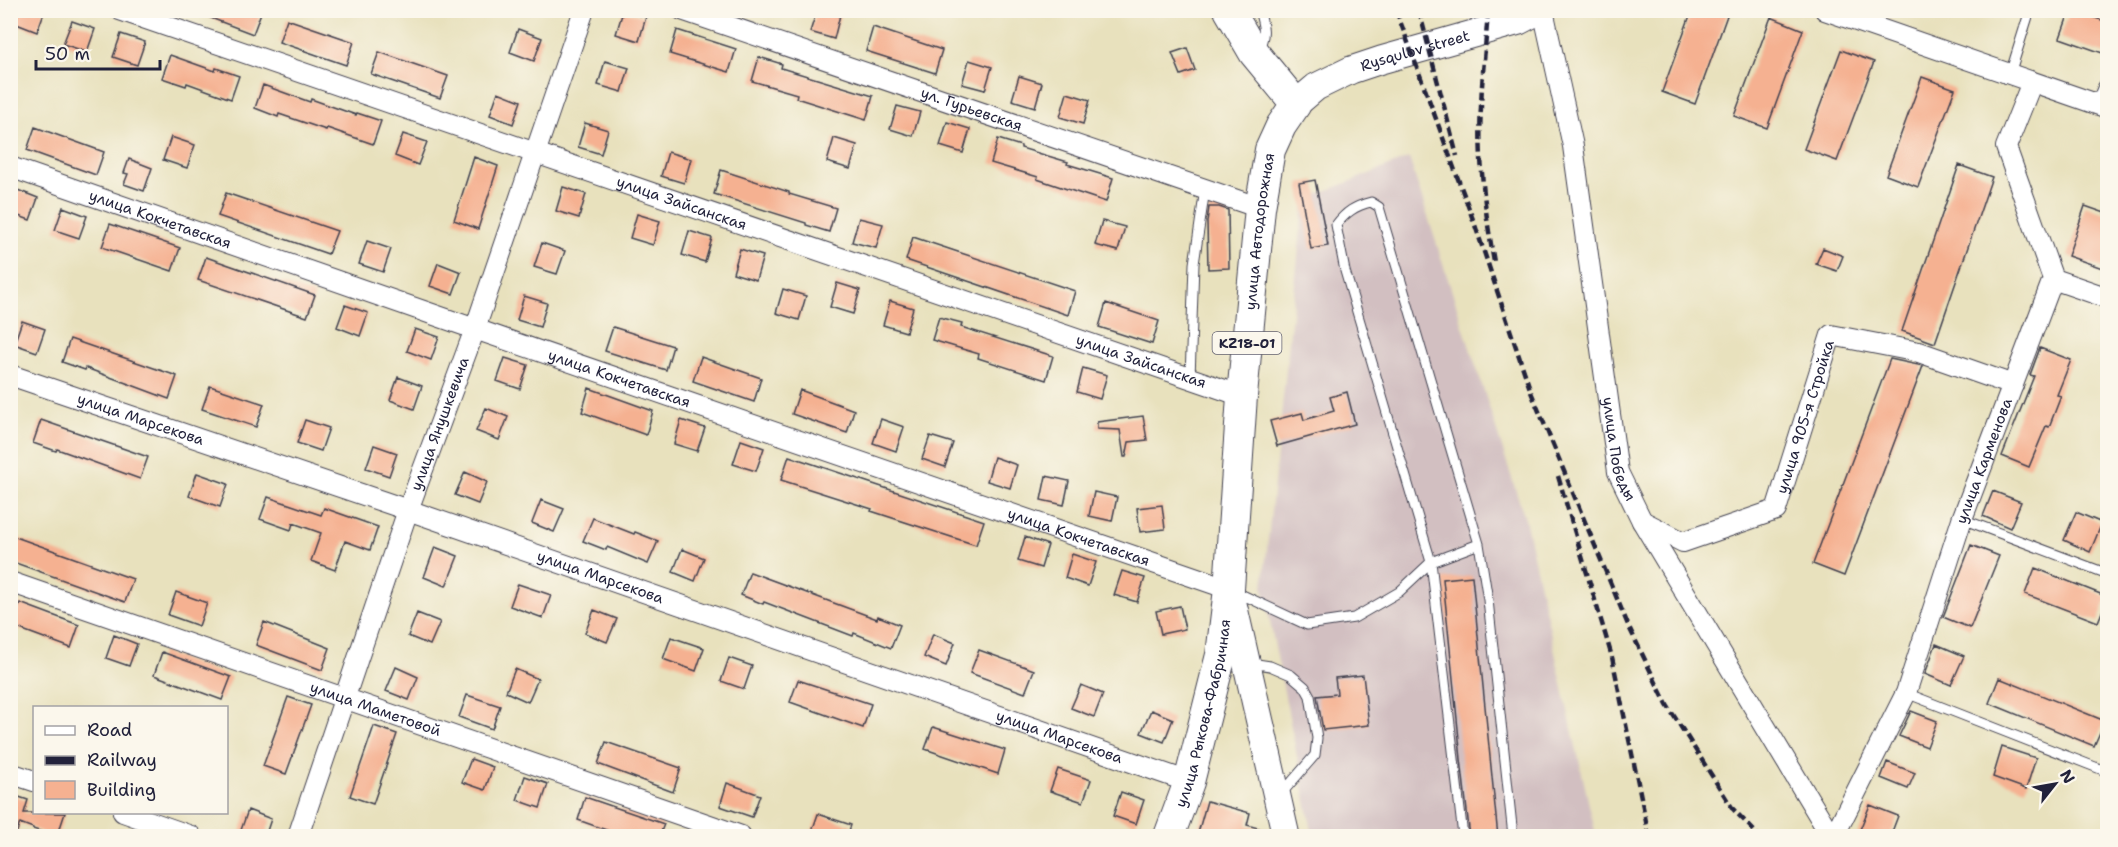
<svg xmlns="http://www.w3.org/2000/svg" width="2118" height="847" font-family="'Shantell Sans',sans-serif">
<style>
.industrial{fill:#d2bfc1}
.building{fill:#f5b191}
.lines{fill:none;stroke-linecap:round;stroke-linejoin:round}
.lane-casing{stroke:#403f4e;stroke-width:11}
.street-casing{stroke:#403f4e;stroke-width:22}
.secondary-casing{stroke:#403f4e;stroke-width:29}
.primary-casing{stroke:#403f4e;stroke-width:32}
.lane{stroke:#fff;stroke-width:9}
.street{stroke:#fff;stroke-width:20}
.secondary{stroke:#fff;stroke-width:27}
.primary{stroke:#fff;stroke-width:30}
.rail{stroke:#22223b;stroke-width:4.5;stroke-dasharray:9 4.5;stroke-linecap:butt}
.labels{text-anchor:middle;stroke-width:5;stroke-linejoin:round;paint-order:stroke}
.shield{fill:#fbf7ec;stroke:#636270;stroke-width:1.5}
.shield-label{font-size:14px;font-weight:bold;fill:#22223b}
.street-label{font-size:15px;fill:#22223b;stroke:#fbf7ec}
</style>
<rect width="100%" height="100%" fill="#fbf7ec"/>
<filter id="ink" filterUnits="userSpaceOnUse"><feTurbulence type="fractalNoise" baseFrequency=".0167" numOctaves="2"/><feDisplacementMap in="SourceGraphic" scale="12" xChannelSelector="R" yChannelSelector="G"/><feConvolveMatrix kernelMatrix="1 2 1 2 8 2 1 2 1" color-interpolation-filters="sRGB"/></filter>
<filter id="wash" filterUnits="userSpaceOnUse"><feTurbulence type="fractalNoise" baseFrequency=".008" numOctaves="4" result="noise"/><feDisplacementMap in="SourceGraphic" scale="24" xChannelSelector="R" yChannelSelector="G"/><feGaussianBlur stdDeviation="1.35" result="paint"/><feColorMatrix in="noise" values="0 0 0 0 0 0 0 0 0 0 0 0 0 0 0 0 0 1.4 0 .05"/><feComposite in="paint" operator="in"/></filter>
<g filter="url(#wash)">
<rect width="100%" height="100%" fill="#e8e1bd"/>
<path class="industrial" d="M1409 158 1525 519 1596 836H1313L1263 587 1304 200Z"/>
<g id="blocks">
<path class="building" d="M19 10H45L37 32 14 23Z
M195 10H262L253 34 195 12Z
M817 10 840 15 834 39 810 32Z
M1692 10H1729L1695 104 1662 92Z
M2070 10 2108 22V55L2060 38Z
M623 11 646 17 639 41 616 34Z
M1771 17 1803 30 1767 128 1734 116Z
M287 19 354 42 346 65 279 42Z
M72 21 95 29 87 52 63 44Z
M873 27 942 50 935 73 866 51Z
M518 29 542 38 534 61 510 52Z
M677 30 736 49 729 72 670 54Z
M121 34 145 42 137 65 113 57Z
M1187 48 1195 70 1181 75 1172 53Z
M1841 50 1874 62 1837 161 1804 149Z
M379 52 448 76 440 98 371 74Z
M170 55 215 71 216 68 239 76 231 99 187 83 186 86 162 78Z
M759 57 782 64 781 68 873 96 866 120 796 98 797 94 752 81Z
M969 60 992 67 985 90 962 84Z
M605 61 629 68 622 92 598 85Z
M1019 76 1042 83 1035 107 1012 100Z
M1922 77 1955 89 1918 187 1886 175Z
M263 85 310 102 311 99 356 115 357 113 381 121 373 144 327 128 326 130 279 114 278 117 255 108Z
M498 92 521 101 513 124 490 115Z
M1067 93 1090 100 1083 124 1060 117Z
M897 106 920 112 913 136 890 129Z
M947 122 970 129 963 153 940 146Z
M585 123 608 130 601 154 578 147Z
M35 127 104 152 96 175 27 150Z
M403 134 427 142 418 165 395 156Z
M171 137 195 145 187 168 163 160Z
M834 138 857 145 850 169 827 162Z
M998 139 1021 146V148L1068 162 1067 164 1113 178 1106 202 1037 179 1038 177 991 163Z
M668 152 691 159 684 183 661 176Z
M474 157 498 166 478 229 454 220Z
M129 159 152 168 144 191 124 184 128 174 124 173Z
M1959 165 1992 177 1935 343 1902 331Z
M721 170 789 192V194L836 208 829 232 806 225V223L714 194Z
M1315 180 1328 246 1311 249 1299 183Z
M563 187 586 194 579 218 556 211Z
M15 189 38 198 30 220 10 213V201Z
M226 193 337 231 328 254 218 216Z
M2085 206 2108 214V270L2068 256Z
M63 207 87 216 79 238 55 230Z
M1209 207H1219L1228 210 1229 268 1208 269 1207 222Z
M637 214 660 221 653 245 630 238Z
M859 218 883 224 876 248 852 242Z
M1102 221 1125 227 1118 251 1095 245Z
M110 224 180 248 172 271 102 247Z
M689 231 712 238 705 262 682 255Z
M913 237 1075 291 1068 315 906 260Z
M367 241 391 249 383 272 359 264Z
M542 243 565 251 557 274 534 267Z
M1823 248 1843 256 1837 271 1816 264Z
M740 249 763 256 756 280 733 273Z
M206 257 315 295 307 317 198 280Z
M438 263 461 272 453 294 430 286Z
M837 283 860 290 853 314 830 307Z
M783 289 806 296 799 320 776 313Z
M524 296 547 303 540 327 517 320Z
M890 301 913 308 906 332 883 325Z
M1106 303 1159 321 1152 344 1099 327Z
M345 305 368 313 360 336 337 327Z
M939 317 962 323 961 327 1053 356 1046 380 978 358 979 354 932 340Z
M22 321 45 329 37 352 14 344Z
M613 327 673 346 666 370 605 351Z
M415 329 439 337 431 360 407 351Z
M70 339 177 376 169 399 86 368 85 370 62 362Z
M2040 348 2071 360 2057 395 2061 396 2049 427 2046 426 2029 467 2002 456 2034 376 2030 375Z
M701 357 761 378 754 402 693 381Z
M505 358 528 365 520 389 497 381Z
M1890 359 1923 366 1844 576 1813 564Z
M1083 368 1107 375 1100 399 1077 392Z
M398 377 422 386 414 409 390 400Z
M210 386 264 404 256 427 202 409Z
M589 388 653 411 646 435 582 412Z
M800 390 854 410 847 433 792 414Z
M1347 392 1355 424 1277 446 1270 421 1302 413 1304 420 1334 411 1330 397Z
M486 408 508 417 499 440 476 431Z
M1143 416 1147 440 1129 442 1126 457H1124L1120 430 1097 429V422Z
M881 419 904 427 896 451 873 443Z
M41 420 148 457 140 479 57 449 56 451 33 443Z
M305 420 329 428 321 451 297 443Z
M681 420 705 428 697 451 674 444Z
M930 436 953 443 945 467 922 459Z
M741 440 764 448 756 471 733 464Z
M374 445 397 453 389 476 366 468Z
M789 456 984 521 976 545 871 511 872 509 781 480Z
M994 457 1017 465 1010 488 987 481Z
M465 472 487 482 478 504 455 495Z
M197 473 228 484 220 507 189 496Z
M1046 476 1069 481 1064 505 1041 500Z
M1993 491 2021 502 2010 528 1983 516Z
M1094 492 1117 497 1112 521 1089 516Z
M268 497 321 515 324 508 378 527 370 550 345 541 335 570 311 561 321 533 293 523 291 530 260 519Z
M541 500 564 509 554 532 532 523Z
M1162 505 1165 529 1140 532 1137 508Z
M2076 512 2102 523 2090 552 2064 540Z
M593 518 634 534 635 532 658 541 648 564 607 547 606 550 583 541Z
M10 535 133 579 125 602 10 561Z
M1025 537 1048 545 1041 568 1018 561Z
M1971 545 1999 556 1970 628 1943 617Z
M435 547 458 556 446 586 424 577Z
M682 549 704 558 695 581 673 572Z
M1072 554 1096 562 1088 586 1065 578Z
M2035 568 2108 597 2098 622 2025 594Z
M1122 571 1145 578 1137 602 1114 595Z
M750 572 877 619 878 616 900 625 891 648 854 633 853 636 764 602 763 604 741 595Z
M1472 576 1498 837H1470L1461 759 1443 579Z
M518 584 551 595 543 618 510 606Z
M176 592 207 603 199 626 168 615Z
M20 603 79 625 71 648 12 626Z
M1180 606 1185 629 1161 634 1156 611Z
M594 610 617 619 607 642 585 633Z
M417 613 440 622 430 645 408 636Z
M264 622 330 648 322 670 256 645Z
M933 634 955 643 946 666 924 657Z
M114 635 137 644 129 666 106 658Z
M671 637 704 648 696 671 663 659Z
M1936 644 1964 656 1951 685 1925 674Z
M979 650 1034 670 1025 693 970 673Z
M162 652 231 677 222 700 154 675Z
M729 658 752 666 744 689 721 681Z
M396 667 418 677 409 700 386 691Z
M515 669 538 679 528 702 506 692Z
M1363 675 1369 725 1323 730 1317 696 1337 694 1335 678Z
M1999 678 2105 721 2094 746 1989 703Z
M798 680 871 704 863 728 790 702Z
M1081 685 1103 694 1094 717 1071 708Z
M467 695 500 706 492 729 459 717Z
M288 697 311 705 286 774 263 766Z
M1151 710 1173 719 1164 742 1141 733Z
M1911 711 1937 721 1927 747 1899 736Z
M374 726 397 734 373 804 350 796Z
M933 727 1005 750 998 774 925 749Z
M606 742 681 768 673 792 598 764Z
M2002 747 2036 758 2026 789 1993 777Z
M471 759 493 767 485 790 462 782Z
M1887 762 1915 773 1908 789 1881 778Z
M1058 769 1091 780 1083 802 1050 791Z
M525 776 548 784 540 808 517 800Z
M727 783 760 795 752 817 720 806Z
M1121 792 1144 800 1136 824 1113 816Z
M10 794 28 800 24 813H65L57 837 33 829V828L20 823 15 837H10Z
M585 797 664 824 659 837H626L578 820Z
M1207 801 1250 813 1247 825 1269 831 1270 837H1212L1198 833Z
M1870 805 1898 816 1890 837H1857Z
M248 810 271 819 265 837H249L240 833Z
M818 814 851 825 847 837H810Z"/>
</g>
</g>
<g filter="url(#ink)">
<use href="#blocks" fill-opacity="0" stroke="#403f4e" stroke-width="1.5"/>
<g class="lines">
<g class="lane-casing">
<path id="lane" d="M1258 48C1267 36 1263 24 1259 10
M2010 74 2030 10
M1190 378 1194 264 1205 189
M1962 519 2108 574
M1479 544 1379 207 1371 202C1355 206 1346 212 1336 225L1345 271 1431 562 1479 544 1488 600 1513 836
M1234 591 1307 625 1354 618 1399 592 1431 562 1463 836
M1251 663 1270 666 1291 675 1305 687 1310 696 1317 738 1315 755 1282 793
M1906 693 2108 772"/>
</g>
<g class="street-casing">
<g id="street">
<path id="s1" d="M120 10 1242 396"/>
<path id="s2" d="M682 10 1260 208"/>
<path id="s3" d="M1543 10 1573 146 1618 472 1642 521 1831 836"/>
<path d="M1825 10 2108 108"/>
<path d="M2101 105 2108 88"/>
<path id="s4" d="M10 167 475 329 1229 589"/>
<path d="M2053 279 2108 298"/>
<path id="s5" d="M10 375 408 510 1189 782"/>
<path id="s6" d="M1642 521 1683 542 1776 510 1831 335 1919 352 2013 385"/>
<path id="s7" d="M10 582 741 836"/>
<path d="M10 773 34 781"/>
<path d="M123 812 191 836"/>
<path id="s8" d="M298 836 408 510 475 329 584 10"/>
<path id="s9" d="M1834 836 1906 693 1962 519 2053 279 2006 147 2032 82"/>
</g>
</g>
<g class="secondary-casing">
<g id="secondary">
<path id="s10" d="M1296 104 1316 87 1351 70 1381 60 1519 21 1540 10"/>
<path d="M1231 595 1286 836"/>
</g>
</g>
<g class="primary-casing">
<g id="primary">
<path id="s11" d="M1169 836 1189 782 1221 655 1229 589 1242 396 1260 208 1270 150 1281 126 1296 104 1254 53 1229 10"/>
</g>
</g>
<use href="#lane" class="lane"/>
<use href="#street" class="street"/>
<use href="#secondary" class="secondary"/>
<use href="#primary" class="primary"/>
<path class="rail" d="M1396 10 1475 225 1531 392 1628 625 1667 705 1733 809 1759 836
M1419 10 1457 156
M1488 10C1486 43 1482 74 1481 107 1478 158 1485 211 1494 262
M1558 476 1612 657 1649 836"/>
</g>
</g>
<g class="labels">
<rect class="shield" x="1212.5" y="332" width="69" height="22" rx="4.5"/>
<g class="shield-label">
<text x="1247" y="348">KZ18-01</text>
</g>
<g class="street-label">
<text dy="5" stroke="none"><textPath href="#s10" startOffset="132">Rysqulov street</textPath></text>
<text dy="5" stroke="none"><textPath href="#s2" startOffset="306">ул. Гурьевская</textPath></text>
<text dy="5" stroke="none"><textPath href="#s1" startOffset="594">улица Зайсанская</textPath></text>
<text dy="5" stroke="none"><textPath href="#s4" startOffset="159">улица Кокчетавская</textPath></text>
<text dy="5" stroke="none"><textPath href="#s11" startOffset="614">улица Автодорожная</textPath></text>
<text dy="5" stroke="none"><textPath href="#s1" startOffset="1080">улица Зайсанская</textPath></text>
<text dy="5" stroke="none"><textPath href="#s4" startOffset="645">улица Кокчетавская</textPath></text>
<text dy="5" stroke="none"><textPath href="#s6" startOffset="242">улица 905-я Стройка</textPath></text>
<text dy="5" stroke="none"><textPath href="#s5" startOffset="138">улица Марсекова</textPath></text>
<text dy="5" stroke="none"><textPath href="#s8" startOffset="436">улица Янушкевича</textPath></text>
<text dy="5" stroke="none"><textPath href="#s3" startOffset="446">улица Победы</textPath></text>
<text dy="5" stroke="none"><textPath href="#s9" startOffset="405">улица Карменова</textPath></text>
<text dy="5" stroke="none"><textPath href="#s4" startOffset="1131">улица Кокчетавская</textPath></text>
<text dy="5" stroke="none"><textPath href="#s5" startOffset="624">улица Марсекова</textPath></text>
<text dy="5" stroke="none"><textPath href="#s7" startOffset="387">улица Маметовой</textPath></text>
<text dy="5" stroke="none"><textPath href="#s11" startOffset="128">улица Рыкова-Фабричная</textPath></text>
<text dy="5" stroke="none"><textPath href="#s5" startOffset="1110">улица Марсекова</textPath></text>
</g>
</g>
<rect width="2118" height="847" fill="none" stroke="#fbf7ec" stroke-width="36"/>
<rect x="33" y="706" width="195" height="108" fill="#fbf7ec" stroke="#a4a2a5" stroke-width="1.5"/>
<rect x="45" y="726" width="30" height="9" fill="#ffffff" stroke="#a4a2a5" stroke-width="1.5"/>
<text x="87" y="736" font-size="18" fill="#22223b">Road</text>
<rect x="45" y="756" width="30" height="9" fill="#22223b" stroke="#a4a2a5" stroke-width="1.5"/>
<text x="87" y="766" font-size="18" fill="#22223b">Railway</text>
<rect x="45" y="781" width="30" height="18" fill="#f5b191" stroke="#a4a2a5" stroke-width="1.5"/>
<text x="87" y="796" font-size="18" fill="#22223b">Building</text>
<g transform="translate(2055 784) rotate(59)" stroke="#fbf7ec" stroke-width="4.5" paint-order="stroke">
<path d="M0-4.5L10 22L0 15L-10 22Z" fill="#22223b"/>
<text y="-9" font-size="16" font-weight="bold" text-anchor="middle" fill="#22223b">N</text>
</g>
<path d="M36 60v9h124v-9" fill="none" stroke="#22223b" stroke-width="3"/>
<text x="45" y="60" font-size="18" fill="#22223b" stroke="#fbf7ec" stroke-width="4.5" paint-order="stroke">50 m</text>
</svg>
